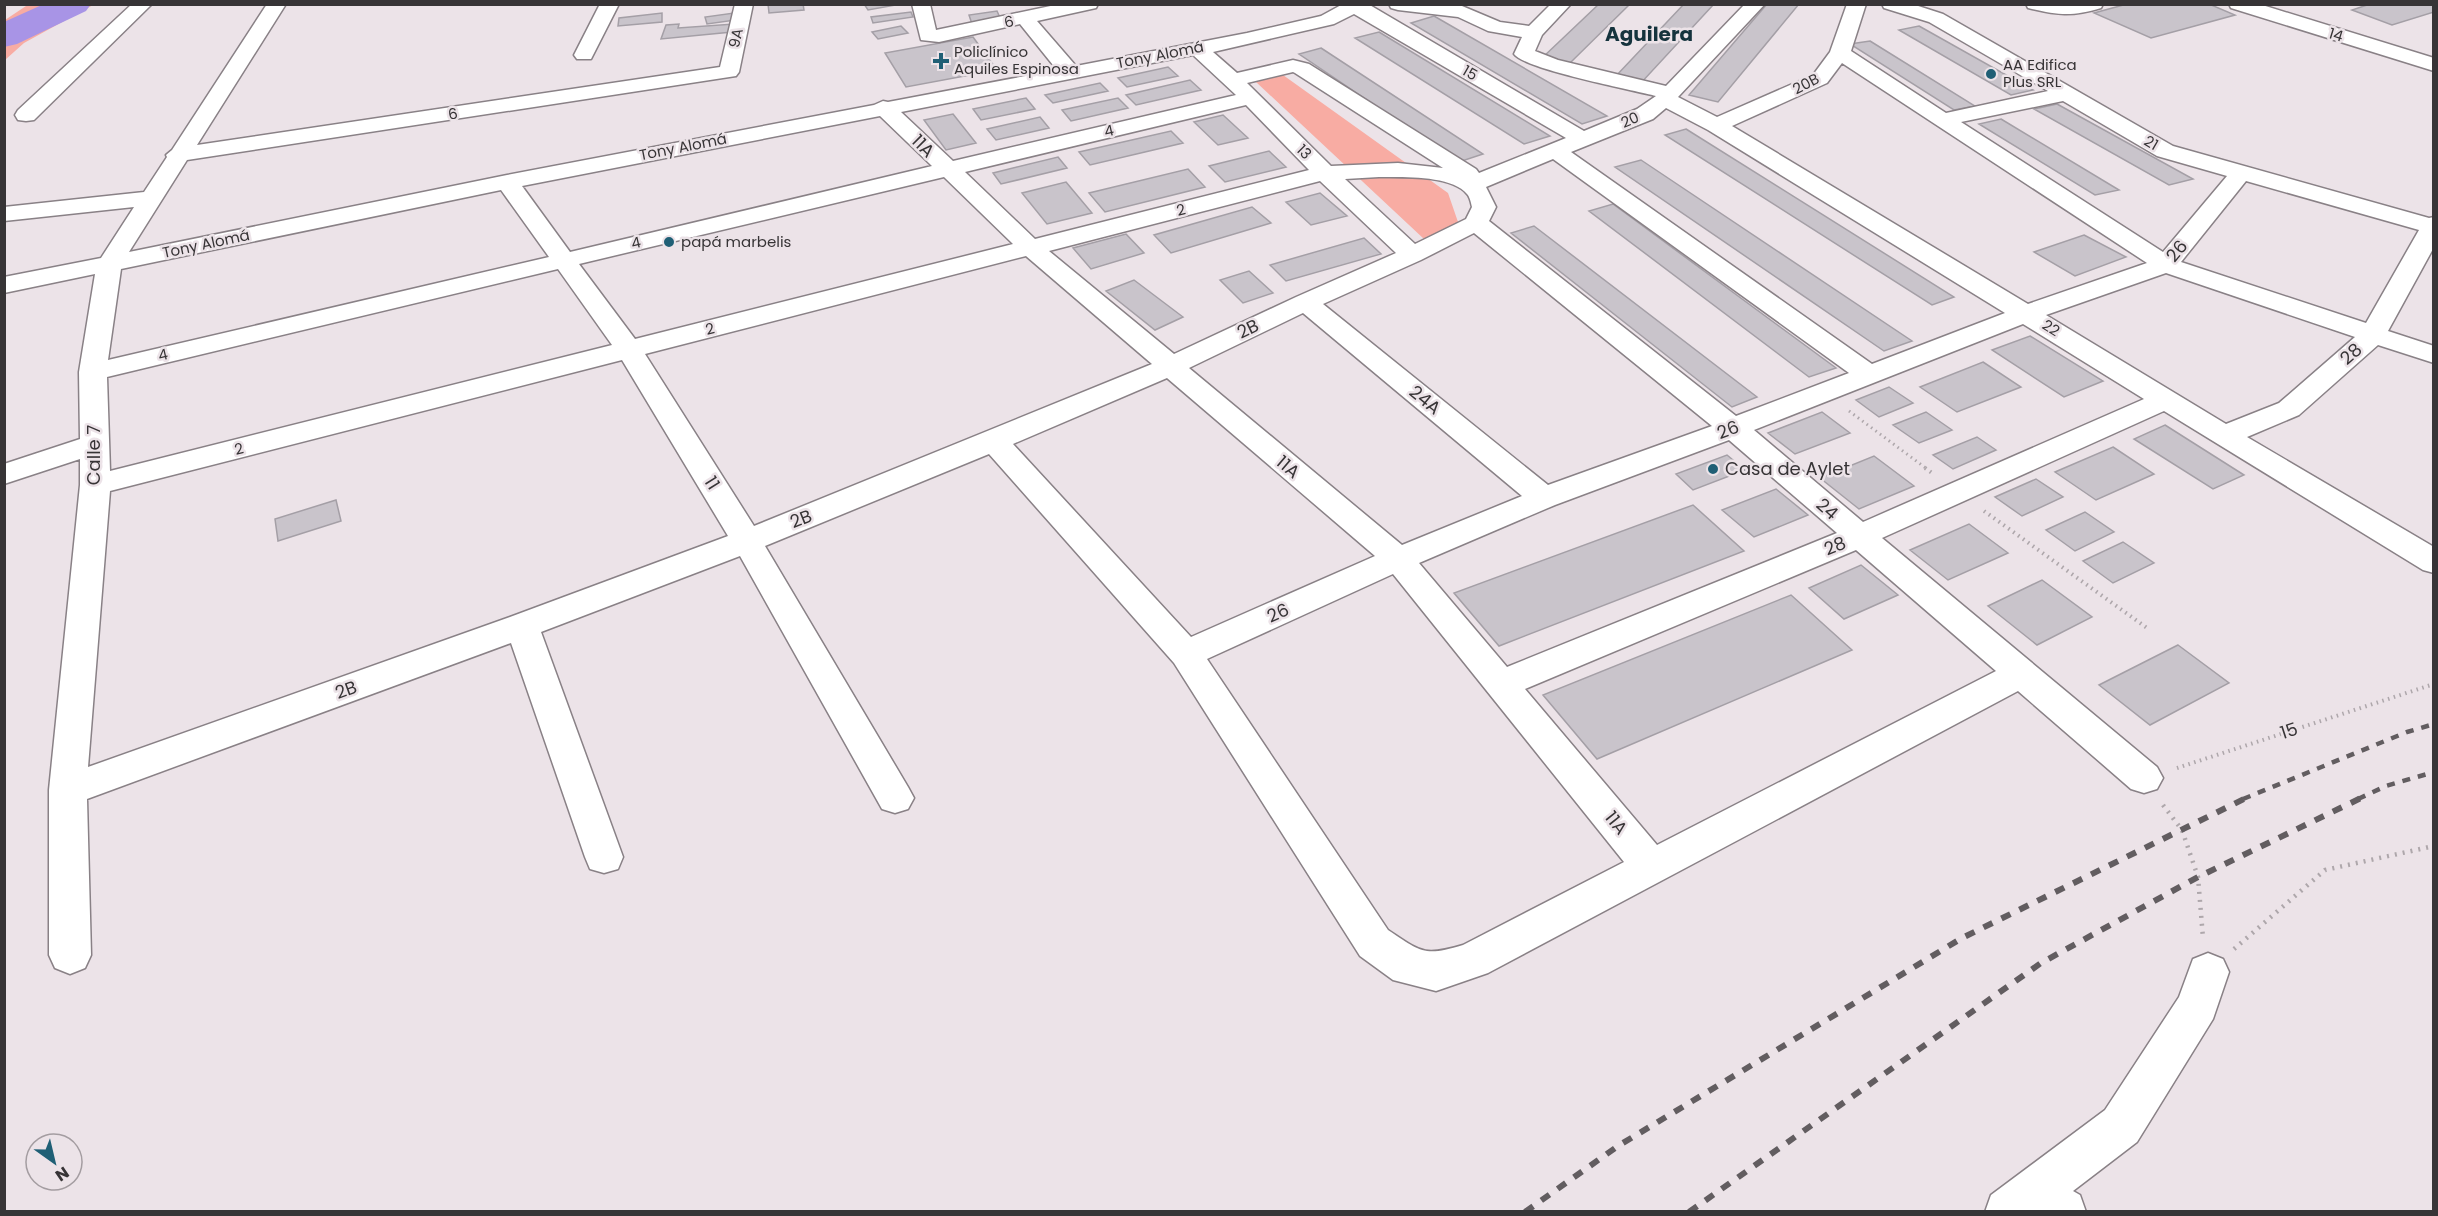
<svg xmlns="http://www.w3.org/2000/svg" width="2438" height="1216" font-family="Poppins,sans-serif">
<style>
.green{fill:#f8aca3}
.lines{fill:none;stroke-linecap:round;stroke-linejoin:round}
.river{fill:#a894e6;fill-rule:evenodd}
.building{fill:#c9c4cb;stroke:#a49fa6;stroke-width:1.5}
.minor-casing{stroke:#898186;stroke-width:3}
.path-far2{stroke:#aea7ab;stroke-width:3;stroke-dasharray:1.5 4;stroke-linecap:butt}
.path-far1{stroke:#aea7ab;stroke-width:4;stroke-dasharray:1.5 4.5;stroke-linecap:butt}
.path{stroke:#aea7ab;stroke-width:4.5;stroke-dasharray:2 6;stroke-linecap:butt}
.minor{fill:#fff;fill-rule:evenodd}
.rail-far1{stroke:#625d60;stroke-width:4.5;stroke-dasharray:8 8;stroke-linecap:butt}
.rail{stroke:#625d60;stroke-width:6;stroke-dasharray:10 10;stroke-linecap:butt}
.poi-dot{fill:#1f5f75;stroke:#ece3e8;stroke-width:2}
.labels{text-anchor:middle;stroke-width:5;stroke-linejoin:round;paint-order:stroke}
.far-street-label{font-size:15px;fill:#373436;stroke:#ece3e8}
.far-poi-label{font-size:15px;fill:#373436;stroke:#ece3e8;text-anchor:start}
.street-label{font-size:18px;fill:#373436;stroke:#ece3e8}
.poi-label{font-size:18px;fill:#373436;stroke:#ece3e8;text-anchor:start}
.far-district-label{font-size:20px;font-weight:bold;fill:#15333d;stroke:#ece3e8}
</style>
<rect width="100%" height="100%" fill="#ece3e8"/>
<path class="green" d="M29 4H93V5L24 43 5 60V20Z
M1283 75 1448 193 1458 222 1424 239 1256 82Z"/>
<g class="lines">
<path class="river" d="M44 4H91L86 11 17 44 4 47V22Z"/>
</g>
<path class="building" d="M768 4H803L804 10 769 13Z
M864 4H901L868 10Z
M1599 4H1630L1569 64 1542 58Z
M1684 4H1714L1640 84 1614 78Z
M1767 4H1799L1718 102 1689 95Z
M2127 4H2209L2235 15 2151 38 2094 13Z
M2370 4H2434V12L2392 25 2352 10Z
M997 11 1001 20 972 24 969 15Z
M911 12 913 17 873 23 871 17Z
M662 13V22L618 26 619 18Z
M734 13 736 20 707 24 705 17Z
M1434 16 1607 116 1582 124 1411 23Z
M679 24 678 28 734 24 732 32 661 39 666 25Z
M901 26 908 33 878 39 872 32Z
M1919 26 2033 90 2011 95 1899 30Z
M1379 32 1550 136 1524 144 1355 38Z
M973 37 997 70 906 87 885 53Z
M1870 41 1975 106 1954 110 1850 44Z
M1321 48 1483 154 1459 162 1299 54Z
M1168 67 1178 76 1127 87 1118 78Z
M1190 80 1201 90 1136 105 1126 95Z
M1100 83 1108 91 1053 103 1045 95Z
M1026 98 1035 109 981 120 973 109Z
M1118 98 1128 108 1071 121 1062 110Z
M2057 104 2193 179 2169 185 2034 109Z
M953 114 976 143 946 150 924 120Z
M1223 115 1248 138 1218 145 1194 122Z
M1040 117 1049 128 996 140 987 129Z
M2001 119 2119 190 2095 195 1979 124Z
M1686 129 1954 297 1932 305 1665 135Z
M1171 131 1183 143 1090 165 1079 152Z
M1269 151 1286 167 1225 182 1209 166Z
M1058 157 1067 168 1001 184 993 173Z
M1641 160 1912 341 1884 351 1615 167Z
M1188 169 1205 187 1105 212 1089 193Z
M1066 182 1092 213 1047 224 1022 193Z
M1320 193 1347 216 1311 225 1286 202Z
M1613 204 1836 368 1809 377 1589 211Z
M1252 207 1271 223 1171 253 1154 235Z
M1534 226 1757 397 1732 407 1511 233Z
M1126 234 1144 253 1091 269 1073 248Z
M2084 235 2126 257 2075 276 2034 252Z
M1364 238 1381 254 1286 281 1270 265Z
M1249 271 1273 293 1243 303 1220 280Z
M1134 280 1183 317 1155 330 1106 291Z
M2030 336 2103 381 2064 397 1992 350Z
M1983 362 2021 387 1957 412 1920 387Z
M1889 387 1913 403 1879 417 1856 400Z
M1822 412 1850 433 1795 454 1768 433Z
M1926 412 1952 430 1919 443 1893 425Z
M2165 425 2244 475 2213 489 2134 439Z
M1977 437 1996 450 1953 469 1933 455Z
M2113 447 2154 474 2096 500 2055 472Z
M1727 455 1745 470 1693 490 1676 474Z
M1874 456 1914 486 1859 509 1820 478Z
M2036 479 2063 497 2022 516 1995 497Z
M1776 489 1808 515 1754 537 1722 510Z
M336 500 341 521 278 541 275 519Z
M1693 505 1744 551 1499 646 1454 593Z
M2085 512 2114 532 2075 551 2046 530Z
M1969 524 2008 553 1948 580 1910 550Z
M2123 542 2154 563 2113 583 2083 561Z
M1861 565 1898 595 1844 619 1809 588Z
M2042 580 2092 617 2037 645 1988 606Z
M1791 595 1852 650 1597 759 1543 695Z
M2178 645 2229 683 2150 725 2099 685Z"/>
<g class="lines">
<g class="minor-casing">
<path id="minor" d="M132 4H152L34 120 26 121 18 120 15 115 18 110Z
M267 4H286L197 145 720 67 735 4H753L739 72 736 76 187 160 129 252 507 175 874 105 883 101 888 102 1057 70 1020 24 939 42 921 40 912 4H930L936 30 1060 4H1098L1096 8 1037 21 1076 66 1247 33 1321 16 1343 4H1368L1584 131 1637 109 1656 96C1632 90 1524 69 1514 54L1522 37 1488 31 1458 17 1398 10 1391 8 1389 4 1462 6 1500 22 1529 26 1551 4H1571L1542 35 1535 51 1558 60 1666 86 1745 4H1765L1678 97 1717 117 1813 75 1830 52 1847 4H1866L1851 51 1946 113 2048 91 1929 22 1884 8 1882 4H1912L1943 14 2173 146 2429 218 2434 217V247L2388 331 2434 346V363L2378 345 2299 415 2247 437 2434 547V573L2423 570 2164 411 1882 538 2157 767 2163 778 2157 789 2144 793 2131 789 2018 691 1488 973 1436 991 1393 980 1360 956 1174 663 989 454 765 546 908 787 914 798 908 809 895 813 882 809 740 556 541 632 623 857 618 869 604 873 590 869 585 857 511 643 87 799 91 955 85 968 70 974 55 968 49 955V790L80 485V459L4 484V464L80 439 79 372 95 274 4 293V277L101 258 134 207 4 221V207L144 192 167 157 166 155 172 150ZM1354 14 1566 138 1479 173 1476 169 1309 64 1293 60 1237 73 1213 52 1334 24ZM1193 55 1236 95 953 161 901 112ZM1842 63 2147 263 2028 304 1732 126 1827 83ZM1293 72 1295 73 1443 168 1398 163 1331 166 1247 83ZM2063 101 2157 156 2227 176 2163 252 1961 122ZM1246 105 1309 170 1035 239 965 172ZM1666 108 1708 130 2005 313 1872 364 1571 152 1653 119ZM880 116 932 166 570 252 522 186ZM1553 159 1849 373 1736 416 1489 221 1496 207 1486 187ZM944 177 1013 244 635 339 579 264ZM1379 177C1401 177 1452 175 1467 194 1470 197 1471 203 1472 207L1466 219 1415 244 1345 179ZM1320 181 1396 253 1296 297 1174 354 1049 251ZM2246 181 2419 230 2366 323 2181 262ZM501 190 549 257 108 360 121 269ZM1474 233 1712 426 1548 485 1323 304 1421 260ZM1026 256 1152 364 754 526 645 354ZM558 269 612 345 110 471 107 377ZM2166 273 2355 337 2279 403 2226 424 2046 315ZM1303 313 1522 496 1402 545 1189 368ZM2023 324 2144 399 1863 522 1754 430ZM622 360 728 536 510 617 88 767 110 491ZM1167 378 1375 556 1191 637 1013 444ZM1729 440 1837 533 1507 667 1419 563 1555 505ZM1856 550 1996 671 1657 845 1525 689ZM1393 574 1624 862 1463 945C1424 957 1421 952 1388 930L1207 659Z
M600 4H619L591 59H577L574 55Z
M2026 4H2103L2101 8C2072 17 2057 15 2028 8Z
M2229 4H2259L2434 58V71L2231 8Z
M2208 953 2223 959 2229 972 2213 1019 2137 1142 2073 1191 2080 1195 2086 1212H1985L1991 1195 2105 1110 2179 997 2193 959Z"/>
</g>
<path class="path-far2" d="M1849 411 1927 469"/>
<path class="path-far1" d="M1925 468 1932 473
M1984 511 2147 628
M2177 768 2434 684"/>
<path class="path" d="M2163 805 2182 830 2198 877 2203 938
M2234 949 2325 870 2434 846"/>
<use href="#minor" class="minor"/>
<path class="rail-far1" d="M2243 799 2407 732 2434 724
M2358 799 2386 786 2434 772"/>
<path class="rail" d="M1525 1212 1618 1146 1962 938 2246 798
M1689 1212 2041 963 2198 877 2361 798"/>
</g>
<g class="poi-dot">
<path d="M938 52h6v6h6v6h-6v6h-6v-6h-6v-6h6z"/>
<circle cx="1991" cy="74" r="6"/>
<circle cx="669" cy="242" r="6"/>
<circle cx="1713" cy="469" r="6"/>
</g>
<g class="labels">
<g class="far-street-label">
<text transform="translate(1009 22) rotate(-11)" y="5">6</text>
<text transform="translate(2336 35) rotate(17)" y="5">14</text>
<text transform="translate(736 38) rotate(-77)" y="5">9A</text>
<text transform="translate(1160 55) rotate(-11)" y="5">Tony Alomá</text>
<text transform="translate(1470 73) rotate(30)" y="5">15</text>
<text transform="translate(1806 84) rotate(-28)" y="5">20B</text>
<text transform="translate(453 114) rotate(-9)" y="5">6</text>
<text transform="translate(1630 120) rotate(-23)" y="5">20</text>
<text transform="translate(1109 131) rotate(-13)" y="5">4</text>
<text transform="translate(2151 143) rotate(30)" y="5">21</text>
<text transform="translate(683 147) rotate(-11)" y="5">Tony Alomá</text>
<text transform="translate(1304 152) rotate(45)" y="5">13</text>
<text transform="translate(1181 210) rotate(-14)" y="5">2</text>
<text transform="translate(636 243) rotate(-13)" y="5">4</text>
<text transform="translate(206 244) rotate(-12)" y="5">Tony Alomá</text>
<text transform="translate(2051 328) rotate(32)" y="5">22</text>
<text transform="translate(710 329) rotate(-14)" y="5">2</text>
<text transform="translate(163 355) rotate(-13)" y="5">4</text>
<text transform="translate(239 449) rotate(-14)" y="5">2</text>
</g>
<g class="far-poi-label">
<text x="954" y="57">Policlínico<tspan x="954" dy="17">Aquiles Espinosa</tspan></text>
<text x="2003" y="70">AA Edifica<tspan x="2003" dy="17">Plus SRL</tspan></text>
<text x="681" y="247">papá marbelis</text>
</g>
<g class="street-label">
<text transform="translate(923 146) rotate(45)" y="6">11A</text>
<text transform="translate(2177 251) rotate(-50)" y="6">26</text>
<text transform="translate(1248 329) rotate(-26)" y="6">2B</text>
<text transform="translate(2351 354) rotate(-42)" y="6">28</text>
<text transform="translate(1425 400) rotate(39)" y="6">24A</text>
<text transform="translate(1728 430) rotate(-21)" y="6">26</text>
<text transform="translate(94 455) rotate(-90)" y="6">Calle 7</text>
<text transform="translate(1288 467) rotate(40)" y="6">11A</text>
<text transform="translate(712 483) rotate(58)" y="6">11</text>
<text transform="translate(1827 509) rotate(41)" y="6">24</text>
<text transform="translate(801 519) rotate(-22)" y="6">2B</text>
<text transform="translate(1835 546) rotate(-22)" y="6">28</text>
<text transform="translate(1278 613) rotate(-24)" y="6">26</text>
<text transform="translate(346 690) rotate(-20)" y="6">2B</text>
<text transform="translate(2289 731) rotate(-18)" y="6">15</text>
<text transform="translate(1616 823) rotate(51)" y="6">11A</text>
</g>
<g class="poi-label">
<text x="1725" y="475">Casa de Aylet</text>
</g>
<g class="far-district-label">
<text x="1649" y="41">Aguilera</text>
</g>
</g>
<rect width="2438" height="1216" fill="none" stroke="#373436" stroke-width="12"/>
<g transform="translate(54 1162) rotate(146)"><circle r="28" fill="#ece3e8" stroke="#a49da1" stroke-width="1.5"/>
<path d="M0-4.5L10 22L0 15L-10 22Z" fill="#1f5f75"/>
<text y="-9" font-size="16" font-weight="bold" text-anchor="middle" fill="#373436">N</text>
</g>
</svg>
